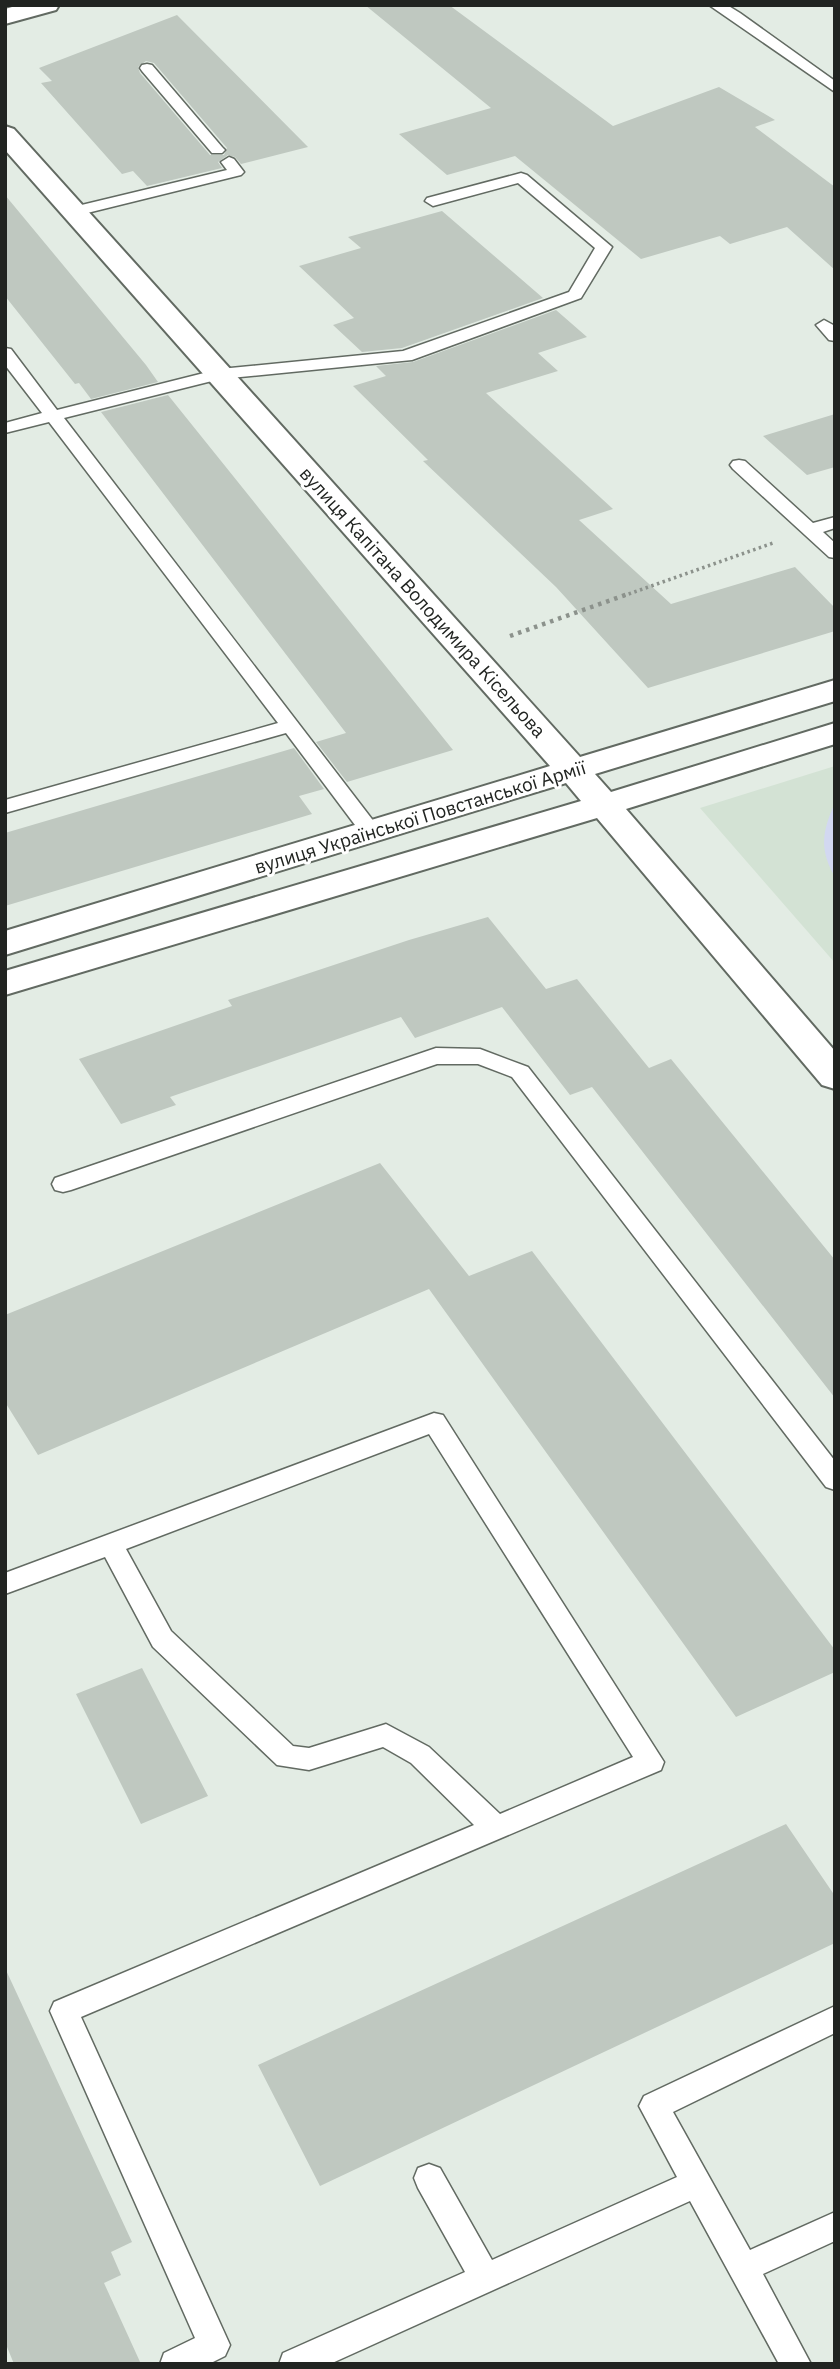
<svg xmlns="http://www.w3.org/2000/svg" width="840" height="2369" font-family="'IBM Plex Sans',sans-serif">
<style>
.built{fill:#d3e2d4}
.green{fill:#d2d8f1}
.building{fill:#bfc8c0;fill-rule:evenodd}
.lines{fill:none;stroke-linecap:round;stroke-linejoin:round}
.service-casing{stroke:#626a62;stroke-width:3}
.minor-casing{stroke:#626a62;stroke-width:4}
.secondary-casing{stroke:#626a62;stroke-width:4}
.path-far1{stroke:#8c928c;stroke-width:3.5;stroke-dasharray:2.5 3.5;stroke-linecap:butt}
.path{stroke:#8c928c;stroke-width:4.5;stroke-dasharray:3.5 5;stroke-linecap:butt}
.service{fill:#fff;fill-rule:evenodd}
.minor{fill:#fff;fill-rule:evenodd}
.secondary{fill:#fff;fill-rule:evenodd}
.labels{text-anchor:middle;stroke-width:6;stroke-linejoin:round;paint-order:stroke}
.street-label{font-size:19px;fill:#212421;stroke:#fff}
</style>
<rect width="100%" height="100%" fill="#e3ece4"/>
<path class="built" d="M835 766V963L700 808Z"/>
<path class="green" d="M835 803V877C819 850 822 831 835 803Z"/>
<path class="building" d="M365 5H449L613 126 719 87 775 120 755 127 835 187V270L787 227 730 244 720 236 641 259 515 156 447 175 399 134 491 108Z
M177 15 308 147 241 164 235 157 228 155 218 162 222 168 147 186 133 171 122 174 41 83 52 81 39 68ZM146 61 154 63 227 148 224 155H210L140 73 138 67Z
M5 195 146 365 158 382 91 399 79 383 75 384 5 296Z
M442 211 543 298 402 348 362 352 333 325 354 318 299 266 361 248 348 237Z
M556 310 587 337 538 353 558 371 486 393 613 509 579 520 671 604 795 567 835 608V631L648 688 556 587 423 461 428 460 353 386 386 376 376 366 413 362Z
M168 395 453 750 347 782 316 742 346 733 101 412Z
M835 414V467L807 475 763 436Z
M294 748 324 789 299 796 312 814 5 906V833Z
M488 917 546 989 577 979 649 1068 671 1059 835 1260V1398L592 1087 570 1095 502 1007 415 1038 401 1017 170 1097 176 1105 121 1124 79 1059 232 1006 228 1000 409 940Z
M380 1163 469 1276 532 1251 835 1650V1672L736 1717 429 1289 38 1455 5 1402V1315Z
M142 1668 208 1796 141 1824 76 1694Z
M786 1824 835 1896V1943L320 2186 258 2065Z
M5 1968 132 2242 111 2252 121 2275 104 2283 141 2364H14L5 2342Z"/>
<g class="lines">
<g class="service-casing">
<path id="service" d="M709 5H727L740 13 835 81V92Z
M147 64 152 65 222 147 225 150 222 153H212L142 71 140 68 142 65Z
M229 157 234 159 244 172 241 175 75 216 67 211 69 208 227 170 221 162Z
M521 173 527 175 612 247 581 298 412 360 220 379 64 418 378 827 381 832 378 837H364L286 733 5 813V800L278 723 49 422 5 433V423L42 413 5 365V348L11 349 57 410 220 369 403 351 569 292 595 248 518 183 433 206 425 201 427 198Z
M824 320 835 326V341L829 340 816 325Z
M739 460 745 461 813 523 835 517V528L823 532 835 543V558L829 557 733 469 730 465 733 461Z
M436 1048 480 1049 528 1067 835 1461V1490L826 1487 512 1077 478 1064H437L71 1190 63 1192 55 1190 52 1184 55 1178Z
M434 1413 443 1415 664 1762 661 1770 81 2017 230 2345 225 2356 209 2364H160L164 2353 195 2338 50 2011 54 2002 474 1825 411 1763 383 1747 309 1770 277 1765 153 1647 105 1557 5 1594V1573ZM429 1434 633 1757 500 1814 429 1747 386 1724 309 1748 293 1746 171 1631 126 1549Z
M835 2006V2033L673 2112 750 2250 835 2212V2241L763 2274 811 2364H779L690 2201 330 2364H279L283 2353 465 2272 418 2188 414 2178 418 2168 429 2164 440 2168 492 2260 677 2177 639 2106 644 2096Z"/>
</g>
<g class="minor-casing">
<path id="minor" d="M5 126 14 129 580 757 835 680V701L595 774 611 792 835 723V744L626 809 835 1051V1089L822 1085 597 818 5 995V971L581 801 566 783 5 955V931L550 766 5 150Z"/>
</g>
<g class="secondary-casing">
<path id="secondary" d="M19 5H59L56 10 5 24V9Z"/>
</g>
<path class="path-far1" d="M623 596 773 543"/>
<path class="path" d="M510 636 628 594"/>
<use href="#service" class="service"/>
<use href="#minor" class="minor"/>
<use href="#secondary" class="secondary"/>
</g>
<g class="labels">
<g class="street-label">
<text transform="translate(423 602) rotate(48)" y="7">вулиця Капітана Володимира Кісельова</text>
<text transform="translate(420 817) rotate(-17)" y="7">вулиця Української Повстанської Армії</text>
</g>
</g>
<rect width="840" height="2369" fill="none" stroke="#212421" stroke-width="14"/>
</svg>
